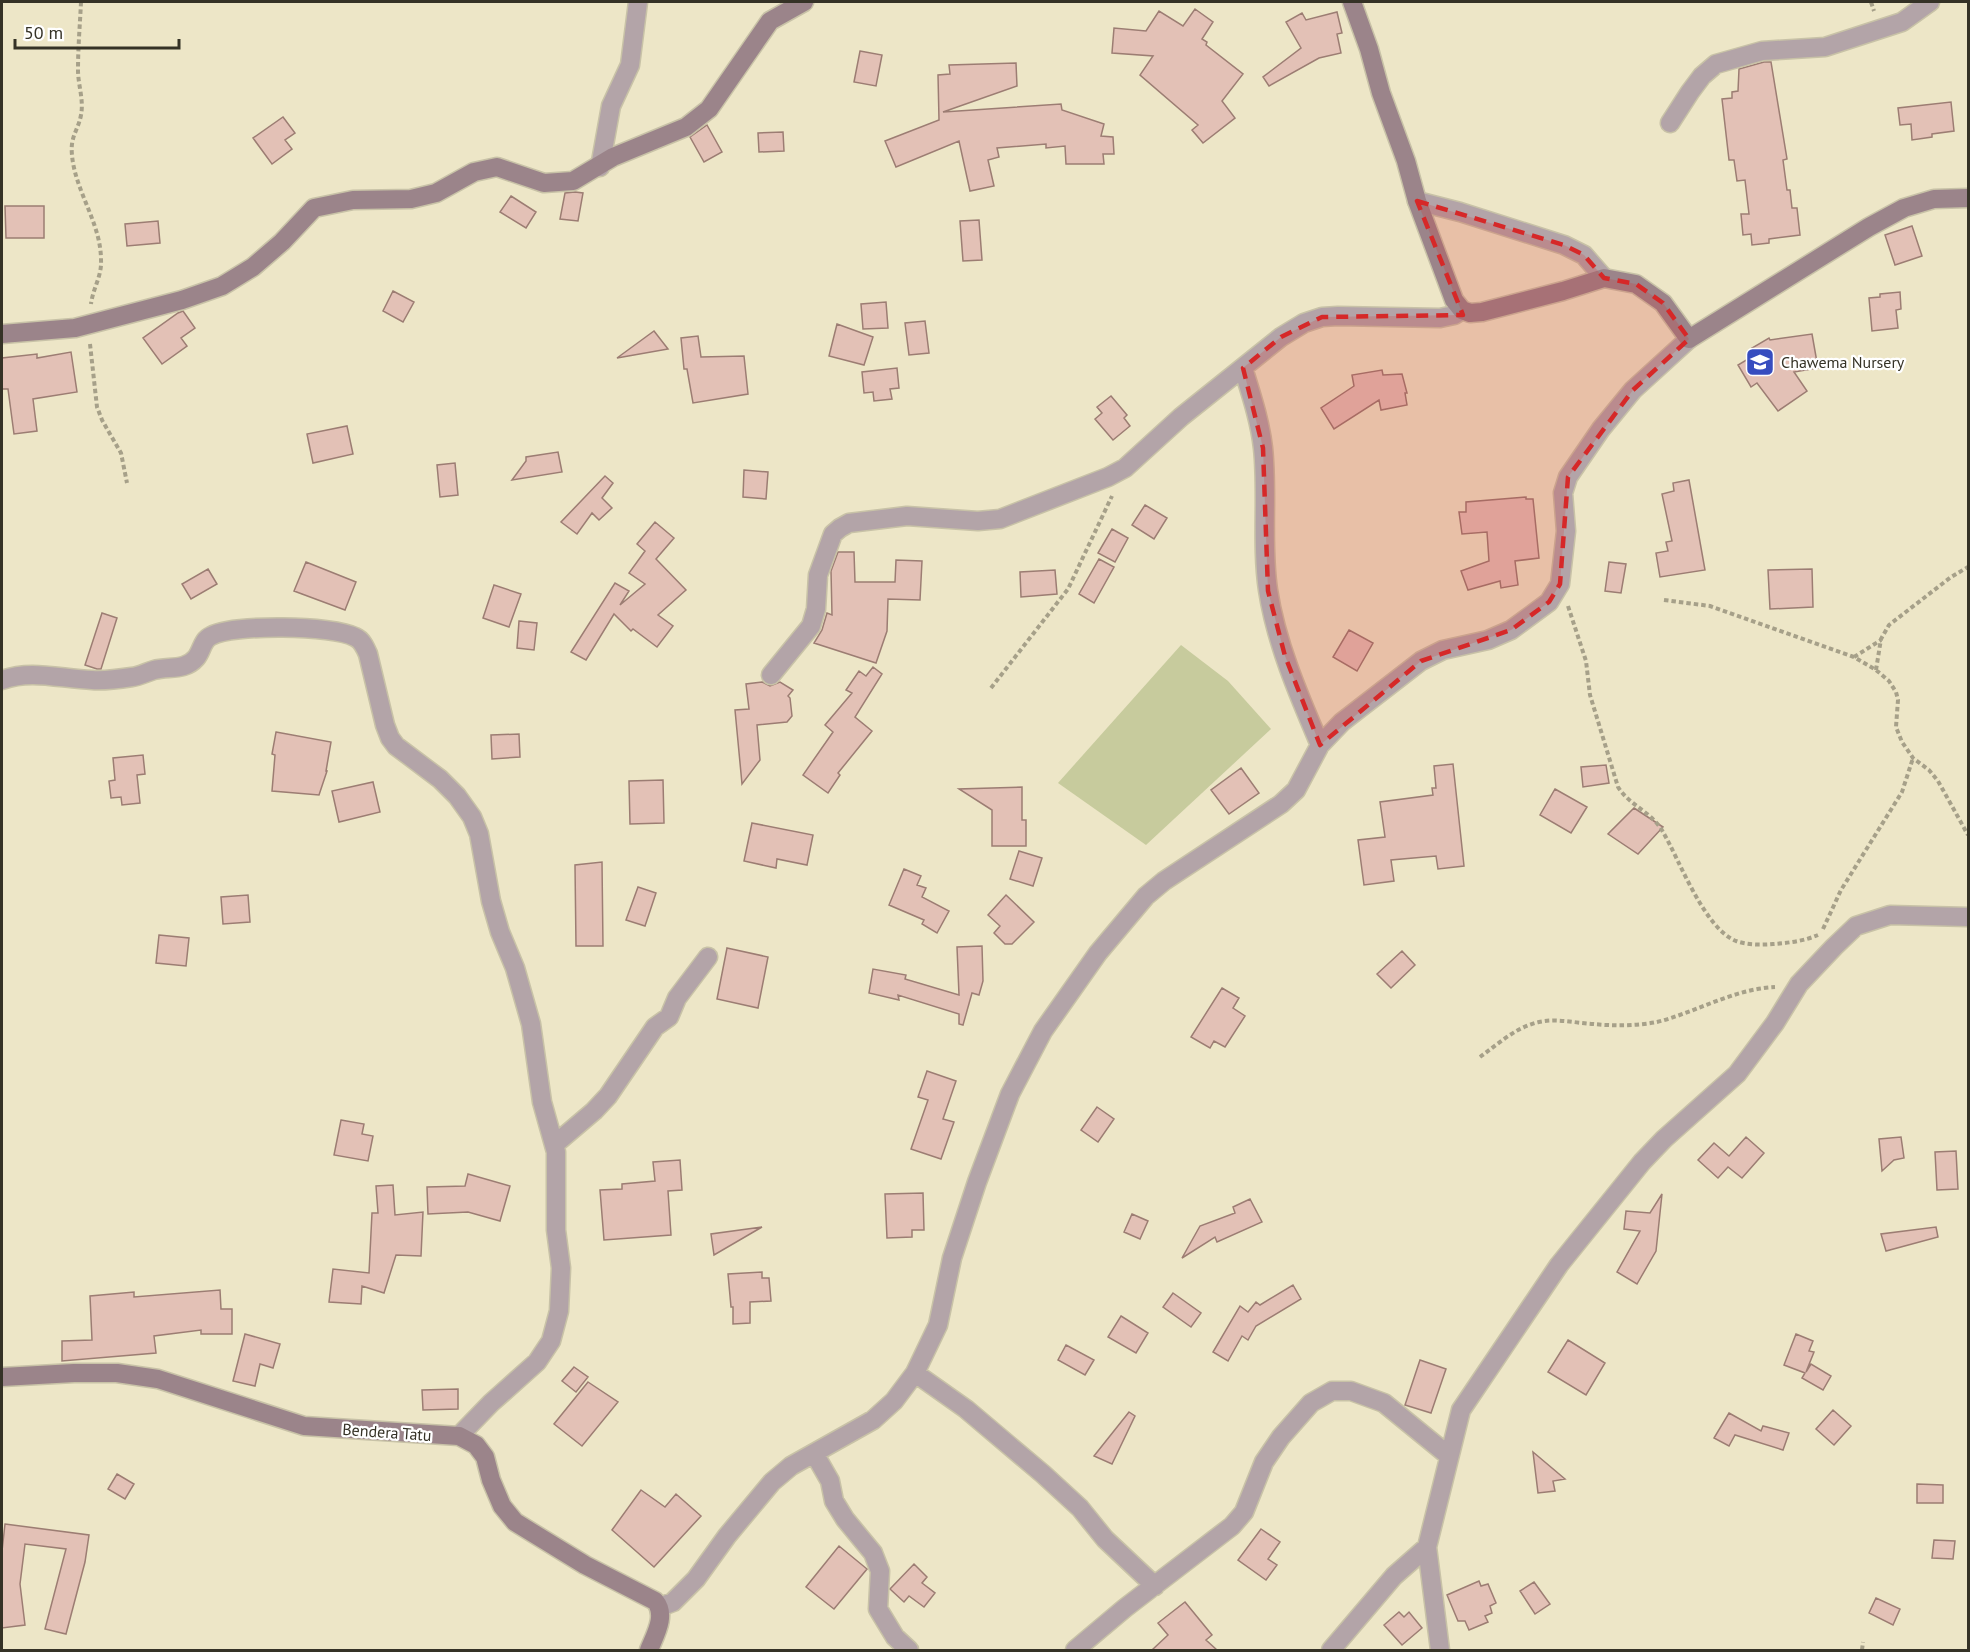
<svg xmlns="http://www.w3.org/2000/svg" width="1970" height="1652" font-family="'PT Sans',sans-serif">
<style>
.green{fill:#c7cb9d}
.building{fill:#e3c1b6;stroke:#9c7d73;stroke-width:1.5}
.lines{fill:none;stroke-linecap:round;stroke-linejoin:round}
.street-casing{stroke:#c8c2a7;stroke-width:21}
.secondary-casing{stroke:#c8c2a7;stroke-width:21}
.path{stroke:#a6a089;stroke-width:4;stroke-dasharray:4.5 3;stroke-linecap:butt}
.street{stroke:#b3a4a8;stroke-width:18}
.secondary{stroke:#9b848a;stroke-width:18}
.marked{fill:#d62828;fill-opacity:0.2;stroke:#d62828;stroke-width:4.5;stroke-dasharray:12 8;stroke-linejoin:round}
.labels{text-anchor:middle;stroke-width:4.5;stroke-linejoin:round;paint-order:stroke}
.poi-label{font-size:16px;fill:#353226;stroke:#fff;text-anchor:start}
.street-label{font-size:16px;fill:#353226;stroke:#fff}
</style>
<rect width="100%" height="100%" fill="#ede6c7"/>
<path class="green" d="M1181 645 1228 681 1271 729 1146 845 1058 783Z"/>
<path class="building" d="M1195 9 1213 22 1202 39 1207 42 1206 45 1243 74 1222 101 1235 118 1203 143 1192 130 1198 125 1140 75 1153 56 1112 53 1114 28 1146 31 1159 11 1183 26Z
M1337 12 1342 33 1337 34 1341 53 1319 58 1269 86 1263 77 1301 48 1286 22 1302 13 1306 20Z
M860 51 882 55 876 86 854 82Z
M1764 62H1771L1787 159 1783 160 1787 190H1790L1792 208H1797L1800 235 1769 239V243L1752 245 1751 234 1743 235 1741 214H1749L1745 180 1737 181 1734 160H1729L1722 99 1732 98V92L1738 91 1739 69Z
M1016 63 1017 86 943 112 1061 104 1062 110 1104 124 1101 136 1113 137 1114 154H1103L1104 164H1066L1065 146 1046 148V144L997 148 999 157 988 160 994 186 970 191 959 141 896 167 885 141 939 120 938 75 950 74 949 65Z
M1951 102 1954 131 1932 134V137L1912 140 1911 124 1900 125 1898 108Z
M283 117 295 133 285 140 292 149 272 164 253 138Z
M707 125 722 152 704 162 690 137Z
M783 132 784 151 759 152 758 133Z
M575 192 583 193 578 221 560 219 565 193Z
M511 196 536 212 526 228 500 212Z
M5 206H44V238H6Z
M979 220 982 260 963 261 960 221Z
M158 221 160 243 127 246 125 224Z
M1912 226 1922 256 1895 265 1885 235Z
M393 291 414 302 403 322 383 311Z
M1900 292 1901 309 1896 310 1898 328 1872 331 1869 298 1880 297V294Z
M886 302 888 328 863 329 861 304Z
M183 311 195 328 181 338 187 346 162 364 143 338 178 313Z
M925 321 929 353 909 355 905 323Z
M837 324 873 337 864 365 829 356Z
M654 331 668 349 617 358Z
M1812 334 1818 368 1794 372 1807 391 1778 411 1757 383 1751 387 1738 365 1755 355 1752 348 1769 338 1770 340Z
M698 336 701 357 744 356 748 394 693 403 687 369H684L681 338Z
M71 352 77 392 33 399 37 431 14 434 8 389H2V358L37 354V358Z
M897 368 899 388 890 389 892 399 874 401 873 392 864 393 862 372Z
M1382 370 1383 375 1402 374 1407 393H1405L1407 405 1381 410 1379 400 1334 429 1321 408 1354 386 1352 375Z
M1111 396 1127 415 1124 418 1130 426 1113 440 1095 419 1102 413 1097 407Z
M347 426 353 454 313 463 307 434Z
M558 452 562 472 512 480 526 461V457Z
M455 463 458 495 440 497 437 465Z
M744 470 768 472 766 499 743 497Z
M605 476 613 483 602 498 612 508 599 520 592 513 577 534 561 522Z
M1689 480 1705 570 1660 577 1656 553 1668 551 1666 542 1672 541 1662 494 1674 491 1673 483Z
M1526 497V499H1533L1539 558 1515 561 1518 585 1501 588 1500 581 1468 590 1461 571 1489 561 1487 532 1462 534 1459 512H1466V502Z
M1145 505 1167 518 1154 539 1132 525Z
M655 522 674 538 656 559 686 590 658 615 673 626 657 647 633 629 631 631 614 614 586 660 571 652 615 583 629 591 620 605 645 584 629 573 645 551 637 544Z
M1112 529 1128 538 1115 562 1098 553Z
M838 552H854L855 582H895L896 560 922 561 920 600 888 599 887 631 876 663 814 643 822 630 827 613 832 615 831 571Z
M1099 559 1114 567 1094 603 1079 594Z
M306 562 356 582 345 610 294 591Z
M1609 562 1626 564 1621 593 1605 591Z
M208 569 217 584 191 599 182 584Z
M1812 569 1813 607 1770 609 1768 570Z
M1055 570 1057 594 1021 597 1020 572Z
M494 585 521 594 509 627 483 618Z
M102 613 117 618 101 669H97L85 665Z
M519 621 537 623 534 650 517 648Z
M1349 630 1373 643 1357 671 1333 657Z
M873 667 882 674 855 717 872 731 838 773 840 775 828 793 803 775 833 732 825 725 852 693 846 690 859 671 866 676Z
M762 682 770 686 780 682 793 690 788 696 790 698 792 716 787 722 757 725 760 760 742 784 735 710 749 709 746 684Z
M276 732 331 742 326 771H327L319 795 272 791 275 755 272 754Z
M519 734 520 757 492 759 491 735Z
M143 755 145 774 137 775 140 803 122 805 121 797 111 798 109 781 115 780 113 758Z
M1453 764 1464 866 1438 869 1436 856 1391 860 1394 881 1364 885 1358 840 1385 837 1380 802 1433 795 1432 788H1436L1434 766Z
M1606 765 1609 783 1583 787 1581 767Z
M1241 768 1259 793 1229 814 1211 790Z
M663 780 664 823 630 824 629 781Z
M373 782 380 812 339 822 332 791Z
M1022 787V820H1026V846H992V810L959 789Z
M1555 789 1587 807 1571 833 1540 815Z
M1634 808 1663 827 1638 854 1608 834Z
M752 823 813 835 807 865 777 859 776 868 744 861Z
M1019 851 1042 858 1033 886 1010 879Z
M602 862 603 946H576L575 865Z
M904 869 921 876 917 885 926 888 922 897 949 911 937 933 922 924 924 920 889 905Z
M638 887 656 893 645 926 626 920Z
M248 895 250 922 223 924 221 897Z
M1006 895 1034 922 1012 944H1005L994 933 1000 926 988 915Z
M159 935 189 938 186 966 156 963Z
M982 946 983 981 979 995 972 993 963 1025 959 1024V1014L898 995 899 1000 869 993 873 969 906 975 905 979 959 995 957 947Z
M727 948 768 957 758 1008 717 999Z
M1402 951 1415 965 1391 988 1377 974Z
M1222 988 1239 998 1233 1008 1245 1016 1225 1047 1214 1041 1210 1048 1191 1037Z
M927 1071 956 1081 943 1119 954 1122 941 1159 911 1149 928 1100 918 1097Z
M1097 1107 1114 1119 1098 1142 1081 1130Z
M341 1120 364 1124 362 1134 373 1136 368 1161 334 1155Z
M1746 1137 1764 1153 1742 1178 1728 1167 1718 1178 1698 1160 1714 1143 1729 1156Z
M1901 1137 1904 1158 1894 1160 1882 1171 1879 1139Z
M1956 1151 1958 1189 1937 1190 1935 1152Z
M680 1160 682 1190 668 1191 671 1235 604 1240 600 1190 622 1189V1184L655 1181 653 1162Z
M468 1174 510 1186 500 1221 468 1212 428 1214 427 1187 465 1186Z
M393 1185 395 1215 423 1212 421 1256 396 1255 384 1293 362 1286 361 1304 329 1302 333 1269 369 1273 372 1213H378L376 1186Z
M923 1193 924 1230H912V1237L887 1238 885 1194Z
M1662 1194 1656 1251 1637 1284 1617 1272 1640 1231 1624 1229 1626 1211 1650 1213Z
M1250 1199 1262 1222 1217 1242 1215 1237 1182 1258 1200 1226 1235 1213 1233 1207Z
M1132 1214 1148 1221 1140 1239 1124 1232Z
M762 1227 714 1255 711 1234Z
M1936 1227 1938 1237 1886 1251 1881 1234Z
M762 1272V1278H769L771 1301 750 1302V1323L733 1324V1307H731L728 1274Z
M1293 1285 1301 1299 1256 1326 1248 1340 1242 1336 1228 1361 1213 1352 1240 1306 1248 1312 1256 1302 1260 1305Z
M220 1290 221 1309H232V1334H201V1330L154 1336 156 1353 62 1361V1341L92 1340 90 1296 134 1292V1297Z
M1173 1293 1201 1313 1191 1327 1163 1307Z
M1121 1316 1148 1333 1136 1353 1108 1337Z
M245 1334 280 1344 273 1368 260 1364 255 1386 233 1381Z
M1796 1334 1813 1341 1809 1351 1814 1352 1806 1372 1811 1364 1831 1376 1823 1390 1802 1378 1805 1373 1784 1365Z
M1568 1340 1605 1363 1586 1395 1548 1372Z
M1066 1345 1094 1360 1085 1375 1058 1360Z
M1420 1360 1446 1369 1431 1413 1405 1405Z
M574 1367 588 1377 576 1392 562 1381Z
M588 1382 618 1402 582 1446 554 1424Z
M458 1389V1409L423 1410 422 1390Z
M1833 1410 1851 1426 1834 1445 1816 1429Z
M1129 1412 1135 1416 1112 1464 1094 1456Z
M1729 1413 1761 1431 1763 1426 1789 1433 1783 1450 1735 1435 1729 1446 1714 1438Z
M1533 1452 1565 1479 1553 1481 1555 1491 1538 1493Z
M117 1474 134 1484 125 1499 108 1489Z
M1917 1484 1943 1485V1503H1917Z
M641 1490 665 1507 676 1494 701 1516 654 1567 612 1530Z
M5 1524 89 1535 85 1562 66 1634 45 1629 66 1549 25 1544 20 1584 25 1625 2 1628V1551Z
M1261 1529 1280 1542 1268 1559 1277 1565 1266 1580 1238 1560Z
M1934 1540 1955 1541 1953 1559 1932 1558Z
M839 1546 867 1569 834 1609 806 1587Z
M914 1564 927 1577 922 1583 935 1593 924 1607 909 1596 904 1602 890 1589Z
M1479 1581 1481 1586 1488 1584 1496 1603 1490 1606 1492 1613 1485 1616 1488 1622 1469 1630 1465 1621H1458L1447 1595Z
M1534 1582 1550 1604 1535 1614 1520 1591Z
M1876 1598 1900 1609 1893 1625 1869 1613Z
M1185 1602 1212 1635 1206 1640 1217 1650H1152L1168 1635 1158 1623Z
M1399 1612 1404 1617 1409 1612 1422 1628 1402 1645 1384 1625Z"/>
<g class="lines">
<g class="street-casing">
<path id="street" d="M1670 123 1690 92 1702 76 1716 64 1762 51 1825 47 1902 22 1930 2
M600 167 611 106 630 65 638 2
M1417 201 1460 212 1564 245 1584 255 1604 278
M1243 368C1251 394 1260 421 1263 448 1268 495 1261 543 1268 590 1276 643 1299 696 1320 745
M771 675 811 626 816 609 818 575 833 534 840 528 849 523 907 516 978 521 1000 519 1108 477 1125 468 1181 417 1281 337 1304 323 1322 317 1338 316 1440 318 1454 315 1462 310
M2 680C31 669 61 679 92 680 105 681 119 679 132 677 140 676 147 672 154 670 169 666 185 671 196 658 202 651 202 640 211 636 232 624 333 625 355 637 362 640 365 647 368 654L385 725 390 738 396 746 440 779 457 796 472 817 479 834 491 901 500 932 515 968 531 1024 542 1102 556 1152V1230L561 1268 559 1311 551 1341 537 1362 491 1403 459 1436
M554 1145 594 1111 608 1096 655 1027 669 1017 677 998 708 957
M915 1373 966 1409 1043 1474 1080 1508 1105 1539 1155 1586
M814 1453 830 1481 834 1501 845 1519 873 1553 880 1571 878 1609 895 1637 909 1650
M660 1607 673 1602 696 1579 727 1536 772 1482 791 1466 873 1420 894 1401 915 1373 938 1325 952 1258 977 1182 1010 1094 1043 1031 1098 953 1146 896 1164 881 1281 804 1296 790 1320 745 1342 722 1421 661 1443 650 1488 640 1511 630 1549 602 1560 584 1566 531 1563 493 1568 477 1601 429 1633 390 1689 339
M1075 1650 1125 1608 1232 1526 1244 1512 1264 1462 1281 1437 1311 1403 1332 1391H1351L1384 1403 1449 1456
M1331 1650 1394 1576 1427 1547
M1440 1650 1427 1547 1461 1410 1559 1265 1642 1162 1664 1139 1737 1074 1775 1023 1799 984 1834 947 1856 926 1890 915 1968 917"/>
</g>
<g class="secondary-casing">
<path id="secondary" d="M1352 2 1369 49 1381 93 1406 161 1417 201 1454 300 1462 310 1470 313 1482 312 1563 291 1604 278 1636 284 1663 303 1689 339 1869 227 1904 208 1934 199 1968 198
M2 334 75 328 182 300 222 286 253 267 282 242 314 208 353 200 411 199 436 193 474 172 497 167 544 183 573 181 613 157 686 127 709 109 770 21 804 2
M2 1377 74 1373H117L158 1379 304 1426 459 1436 476 1445 485 1457 491 1480 502 1506 515 1522 585 1565 655 1601C667 1615 655 1635 649 1650"/>
</g>
<path class="path" d="M81 2C80 24 78 47 78 70 78 85 84 100 81 115 78 131 70 136 72 155 75 191 101 223 101 260 102 276 93 288 91 304
M1871 2 1874 11
M90 344 97 407 102 420 121 453 127 483
M1664 600 1710 606 1854 657 1876 670 1889 681 1896 692 1898 700 1896 727 1902 742 1913 758 1929 770 1938 781 1968 835
M1568 606 1586 661 1590 695 1618 787C1630 806 1652 812 1663 832 1680 861 1704 928 1736 941 1747 945 1761 945 1773 944 1788 943 1804 941 1818 935
M1854 657 1881 640
M1876 670 1881 639 1889 625 1951 577 1968 567
M991 688 1068 589 1112 496
M1823 929 1841 890 1902 792 1913 758
M1480 1057C1498 1044 1516 1027 1539 1022 1557 1018 1575 1023 1593 1024 1613 1026 1637 1026 1657 1022 1697 1012 1733 989 1775 987
M1862 1650 1863 1642"/>
<use href="#street" class="street"/>
<use href="#secondary" class="secondary"/>
</g>
<path class="marked" d="M1417 201 1564 245 1584 255 1604 278 1636 284 1663 303 1689 339 1633 390 1568 477 1560 584 1549 602 1511 630 1421 661 1320 745 1285 656 1268 591 1263 448 1243 368 1281 337 1322 317 1463 315Z"/>
<defs>
<g id="school-square" transform="scale(1.5)"><rect x="-9" y="-9" width="18" height="18" rx="4" fill="#374dbf" stroke="#fff"/><path d="M0-5L7-2L0 1L-7-2ZM-4 1L0 2.5L4 1V4Q0 6-4 4Z" fill="#fff"/></g>
</defs>
<g fill-rule="evenodd">
<use href="#school-square" x="1760" y="362"/>
</g>
<g class="labels">
<g class="poi-label">
<text x="1781" y="368">Chawema Nursery</text>
</g>
<g class="street-label">
<text transform="translate(387 1432) rotate(4)" y="6">Bendera Tatu</text>
</g>
</g>
<rect width="1970" height="1652" fill="none" stroke="#353226" stroke-width="6"/>
<path d="M15 39v9h164v-9" fill="none" stroke="#353226" stroke-width="3"/>
<text x="24" y="39" font-size="18" fill="#353226" stroke="#ffffff" stroke-width="4.5" paint-order="stroke">50 m</text>
</svg>
